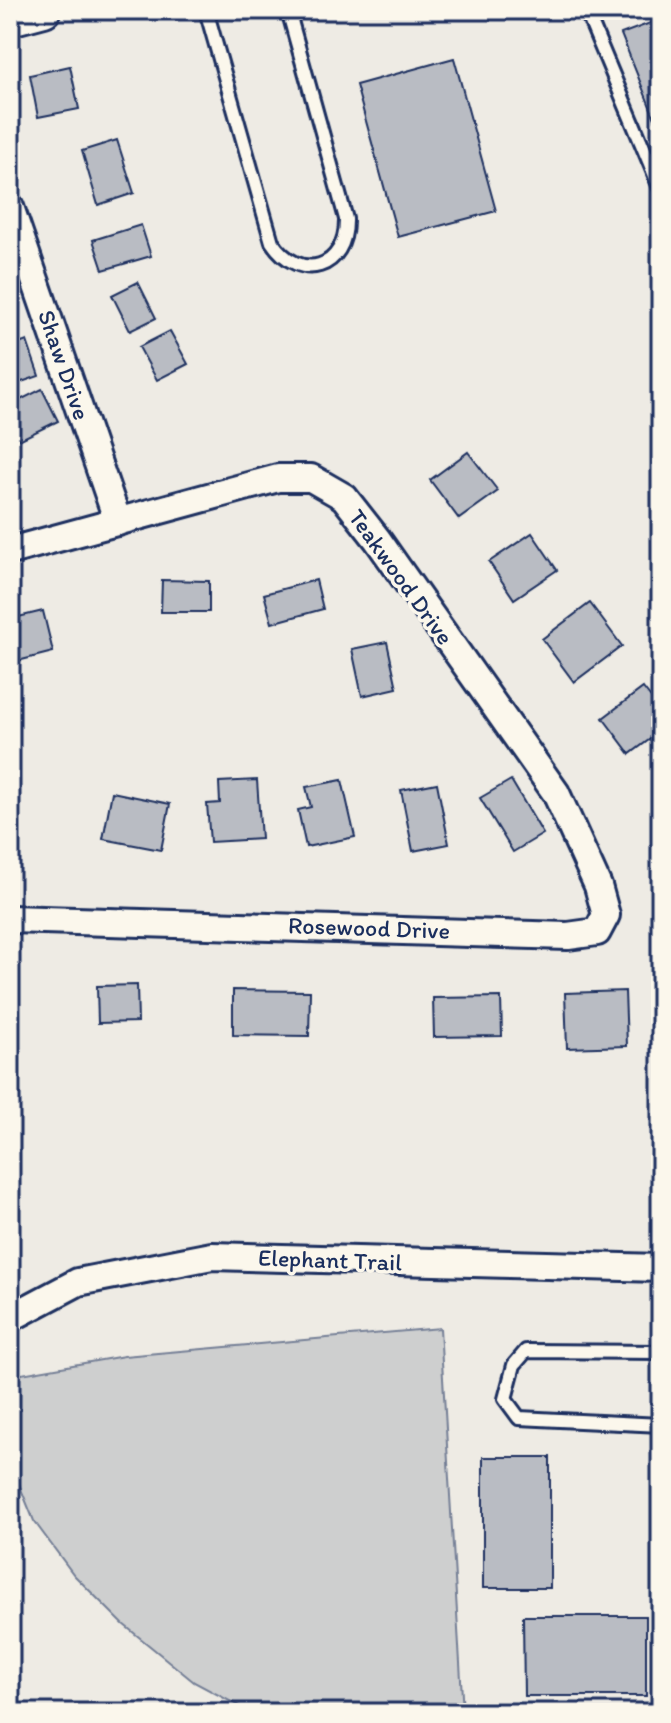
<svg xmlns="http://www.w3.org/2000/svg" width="671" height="1723" font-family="Itim,sans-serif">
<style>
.green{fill:#cecfcf;stroke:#747f96;stroke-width:2}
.building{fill:#b9bcc3;stroke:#1b2f5e;stroke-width:2}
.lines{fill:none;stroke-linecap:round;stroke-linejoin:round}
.service-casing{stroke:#1b2f5e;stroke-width:18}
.minor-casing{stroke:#1b2f5e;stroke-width:32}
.tertiary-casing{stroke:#1b2f5e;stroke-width:38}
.service{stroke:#fbf7ec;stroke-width:12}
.minor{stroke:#fbf7ec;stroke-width:26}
.tertiary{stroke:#fbf7ec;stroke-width:32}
.labels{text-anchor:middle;stroke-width:7;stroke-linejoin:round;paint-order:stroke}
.street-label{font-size:24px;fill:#1b2f5e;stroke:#fbf7ec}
</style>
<rect width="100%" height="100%" fill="#eeebe4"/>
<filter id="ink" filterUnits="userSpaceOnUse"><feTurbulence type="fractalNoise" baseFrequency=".0125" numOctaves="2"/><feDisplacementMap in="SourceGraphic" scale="16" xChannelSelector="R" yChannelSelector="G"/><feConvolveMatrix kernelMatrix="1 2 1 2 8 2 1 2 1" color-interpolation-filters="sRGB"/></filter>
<g filter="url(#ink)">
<path class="green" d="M440 1328 463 1713H252L194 1682 123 1624 74 1575 34 1521 10 1462V1376L124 1356Z"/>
<path class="building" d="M661 19V134L621 34Z
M454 58 496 211 398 237 356 85Z
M70 66 79 109 38 117 30 75Z
M117 140 134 193 98 205 82 151Z
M141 225 151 256 103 270 93 240Z
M138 282 156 318 130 331 112 295Z
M170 331 188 364 157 380 139 347Z
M27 341 39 376 10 386V347Z
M42 389 58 421 19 440 10 422V405Z
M468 452 498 491 459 519 430 480Z
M532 533 557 570 514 599 489 562Z
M162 580 209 581V612H161Z
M316 580 323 609 272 623 264 594Z
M590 603 622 646 574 682 542 639Z
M43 611 53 652 10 663V619Z
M387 642 397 688 362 696 352 649Z
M643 688 661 711V731L630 754 603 718Z
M257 780 261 839 210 842 207 804 220 803 219 782Z
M342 780 355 837 306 847 298 810 311 807 306 787Z
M511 780 543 834 513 852 480 798Z
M437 783 449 844 413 851 401 790Z
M112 792 170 804 161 850 103 839Z
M137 985 138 1022 98 1023 97 986Z
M233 990 310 991 309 1036 233 1035Z
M625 991 627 1046 567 1048 565 993Z
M501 997 502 1036 434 1037 433 998Z
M483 1457H550V1588H483Z
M523 1616H646V1696H524Z"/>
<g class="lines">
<g class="service-casing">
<path id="service" d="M206 10 272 242C300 284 347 269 346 219L288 10
M582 10 590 20 661 190
M661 1352 526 1351 514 1365 505 1399 519 1418 661 1425"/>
</g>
<g class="minor-casing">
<path id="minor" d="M10 207 118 522
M10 551 278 478H311L344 497 377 539 556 793 598 886 606 915 597 932 568 936 10 919
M10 1318 78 1282 212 1256 661 1268"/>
</g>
<g class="tertiary-casing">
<path id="tertiary" d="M10 19 44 10"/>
</g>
<use href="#service" class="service"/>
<use href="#minor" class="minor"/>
<use href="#tertiary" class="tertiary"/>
</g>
</g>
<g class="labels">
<g class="street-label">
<text transform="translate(64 365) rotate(71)" y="8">Shaw Drive</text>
<text transform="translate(401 577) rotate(54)" y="8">Teakwood Drive</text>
<text transform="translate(369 928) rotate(2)" y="8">Rosewood Drive</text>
<text transform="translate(330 1260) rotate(2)" y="8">Elephant Trail</text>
</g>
</g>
<rect width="671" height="1723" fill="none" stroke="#fbf7ec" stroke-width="40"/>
<rect x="20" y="20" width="631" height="1683" fill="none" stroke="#1b2f5e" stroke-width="3" filter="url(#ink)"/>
</svg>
